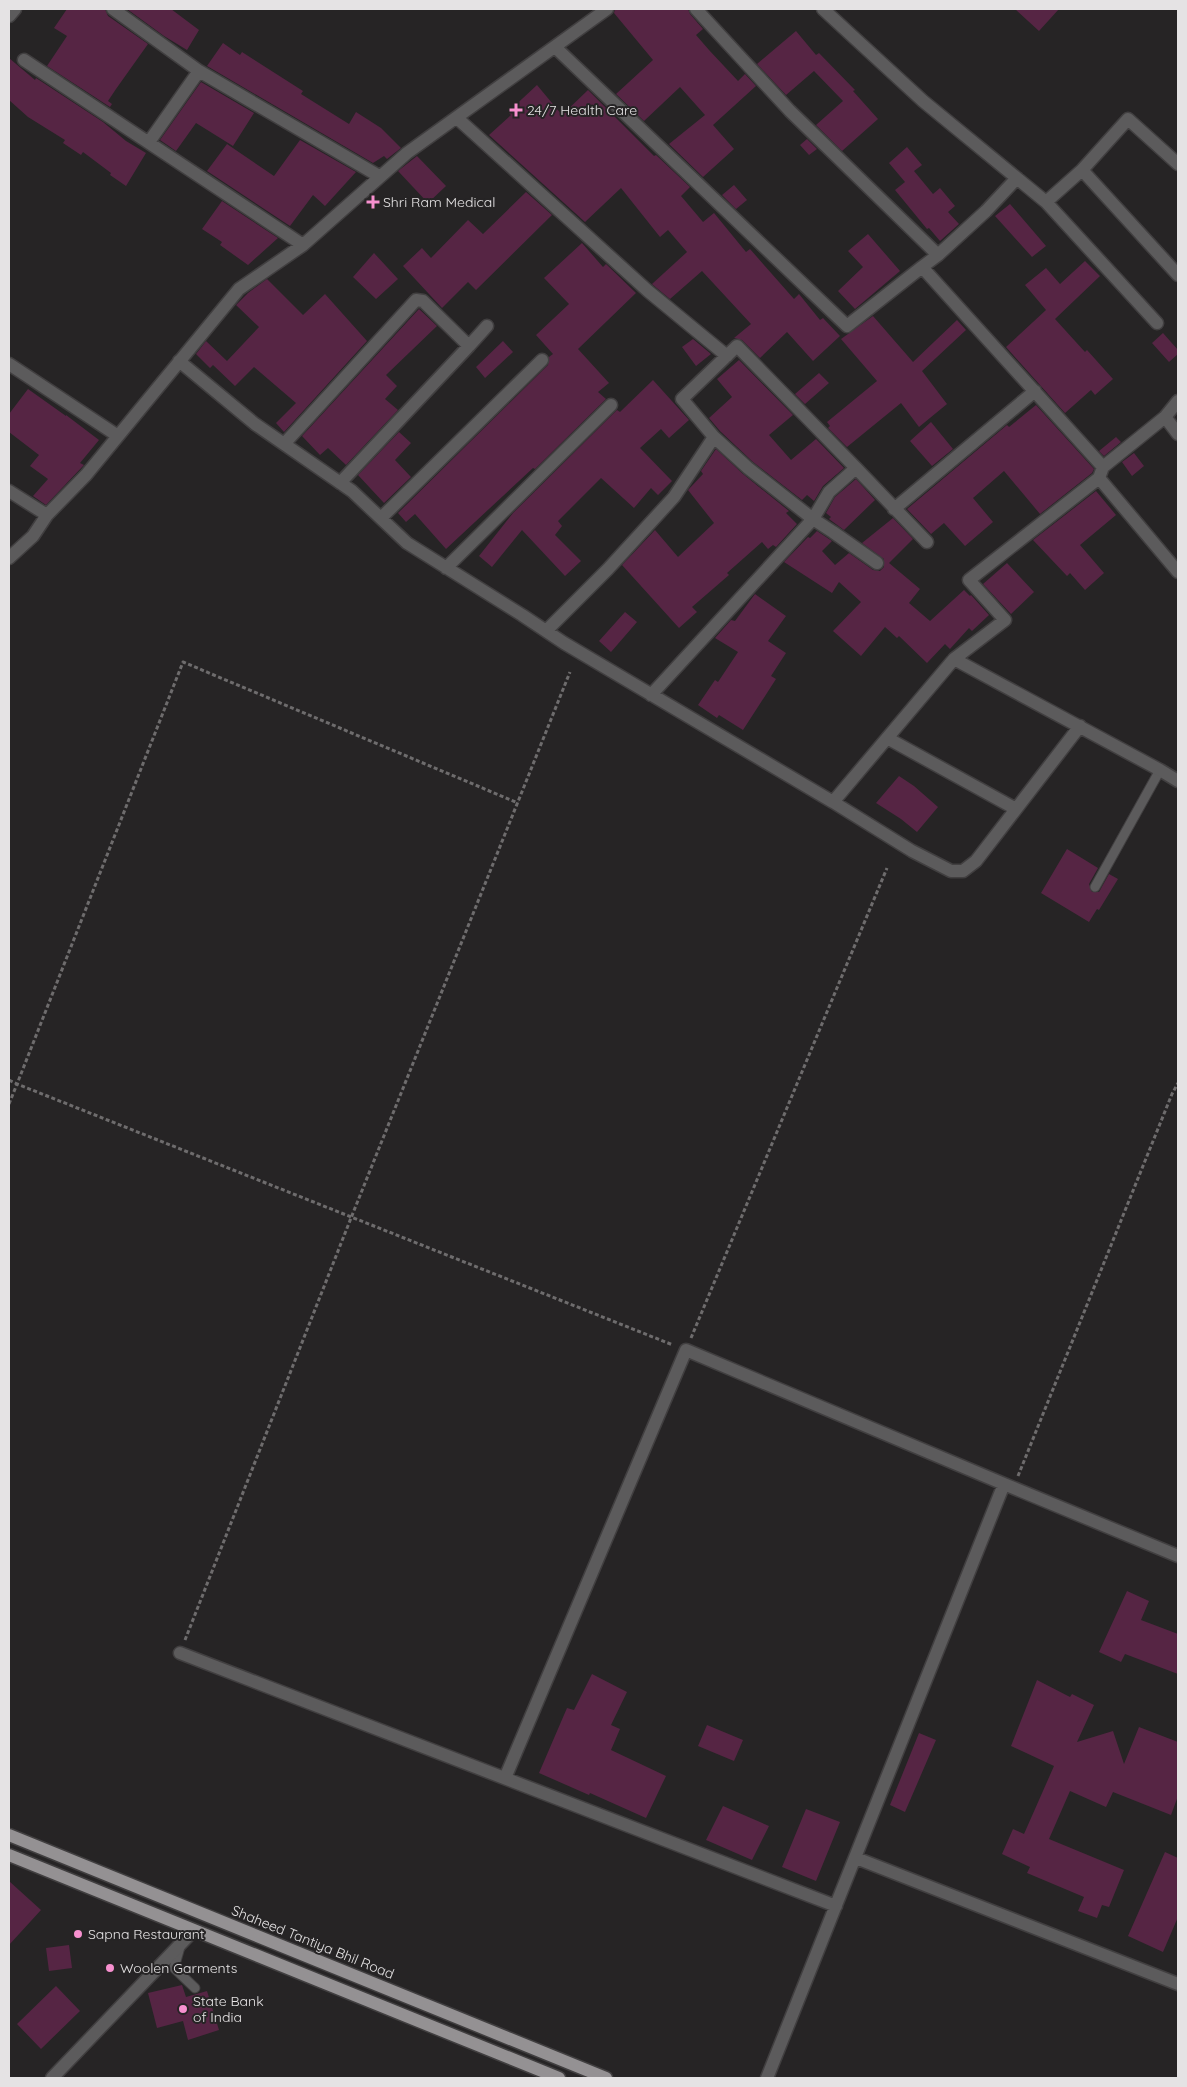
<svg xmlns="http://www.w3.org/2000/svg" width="1187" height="2087" font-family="Quicksand,sans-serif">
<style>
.building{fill:#562544}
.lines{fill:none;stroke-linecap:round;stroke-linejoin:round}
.service-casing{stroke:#413f40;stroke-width:11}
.minor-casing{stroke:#413f40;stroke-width:15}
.primary-casing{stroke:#413f40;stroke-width:15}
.path{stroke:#6e6c6d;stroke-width:3;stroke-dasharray:4 2.5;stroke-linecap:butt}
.service{stroke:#5c5b5c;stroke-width:9}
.minor{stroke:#5c5b5c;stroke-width:12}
.primary{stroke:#949193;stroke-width:12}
.poi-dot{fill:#f790cf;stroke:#262425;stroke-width:2}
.labels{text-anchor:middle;stroke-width:4;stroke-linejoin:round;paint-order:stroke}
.poi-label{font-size:14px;fill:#e5e3e4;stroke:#262425;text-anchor:start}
.street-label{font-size:14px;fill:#e5e3e4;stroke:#262425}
</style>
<rect width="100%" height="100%" fill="#262425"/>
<path class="building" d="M67 9H105L108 16 148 44 116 89 108 101 112 104 110 107 47 66 67 36 54 28Z
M127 9H171L199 30 187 50 164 36Z
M615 9H688L690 14 703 29 696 35 709 50 738 81 745 74 756 86 713 125 734 149 703 177 669 144 705 115 680 87 644 121 616 94 653 60 614 13Z
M1015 9H1059L1039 31Z
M796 31 816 55 819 53 855 90 853 91 878 119 842 151 816 125 843 101 814 71 786 95 757 64Z
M223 43 240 55 242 52 303 91 301 94 349 124 356 112 381 128 401 148 387 159 384 156 373 163 207 66Z
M9 58 35 80 36 78 103 122 126 141 146 153 126 186 110 175 111 173 83 152 81 155 63 143 65 140 28 117 9 100Z
M201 82 254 113 233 146 196 123 176 151 160 140Z
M537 85 562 115 588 90 654 156 656 155 690 187 681 196 703 222 714 213 746 252 750 249 794 299 799 294 820 320 823 318 840 336 813 361 787 332 760 358 742 340 734 338 751 324 702 271 670 299 653 285 652 284 687 252 668 230 660 237 621 188 585 222 489 135 511 115 508 112Z
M807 139 817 149 809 155 800 145Z
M300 140 356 172 325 206 313 195 290 226 207 171 227 144 274 176Z
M907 147 922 165 914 171 933 194 940 188 955 206 948 212 959 224 940 241 929 228 927 229 895 190 905 182 889 163Z
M417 156 446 186 428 203 398 171Z
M734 185 747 200 736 209 722 195Z
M526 192 552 215 476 290 468 282 442 308 403 266 422 248 431 258 468 220 483 234Z
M222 201 278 238 248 265 220 245 222 242 202 229Z
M1010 204 1046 246 1032 257 995 216Z
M868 234 900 271 855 309 838 291 863 267 848 251Z
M582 243 603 267 606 264 636 293 578 349 609 383 598 392 606 399 535 469 533 468 446 549 415 514 406 522 398 513 548 365 549 357 553 354 536 335 569 304 544 278Z
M374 253 398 279 376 299 353 277Z
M1085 261 1100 276 1055 319 1085 352 1087 350 1113 379 1095 395 1091 390 1065 413 1006 347 1046 310 1025 285 1046 268 1060 284Z
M267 279 303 315 325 294 367 341 284 432 276 423 296 403 254 367 235 386 213 365 210 368 196 354 206 341 227 361 259 327 236 305 248 293Z
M419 309 437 326 386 375 397 386 385 399 398 410 346 465 328 448 320 455 302 436Z
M873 316 913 362 957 320 966 330 922 371 947 404 919 427 901 403 847 447 828 428 830 426 827 422 877 381 841 339Z
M1163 333 1178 350V354L1169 362 1152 343Z
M693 339 711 354 696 366 682 347Z
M503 341 513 352 485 378 476 367Z
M739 360 793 415 769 435 791 460 816 439 844 468 823 486 814 501 807 495 802 500 753 462 720 431 709 418 732 397 717 379Z
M819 373 829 383 805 404 795 394Z
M653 380 689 420 669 438 661 429 640 448 672 481 658 495 651 488 634 508 601 478 558 521 562 526 555 535 581 561 565 576 522 530 492 567 479 556 513 513 617 410 620 412Z
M28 389 66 416V415L99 440 80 463 84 465 46 505 33 496 48 479 30 466 39 455 9 432V414Z
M1036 405 1094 469 1092 473 1040 514 1004 471 973 498 993 522 965 546 944 523 931 534 907 509 1007 425 1009 427Z
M931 422 953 449 932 466 910 441Z
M399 432 411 443 395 460 411 477 384 503 358 475Z
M1116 437 1121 442 1104 456 1099 451Z
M716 449 743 474 789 511 786 513 797 524 776 547 773 545 768 549 762 542 727 573 729 575 692 607 697 612 679 628 622 565 655 530 678 557 714 523 688 490 703 474 701 471Z
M1134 453 1144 466 1132 476 1122 462Z
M856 479 875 500 844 530 829 519 831 517 826 513 835 497Z
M1096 491 1116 515 1080 545 1104 573 1085 590 1070 573 1067 576 1033 540Z
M893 518 913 539 889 563 920 589 909 603 930 621 964 590 970 596 971 595 989 615 972 631 969 628 950 649 945 644 927 663 899 636 897 638 885 627 861 656 833 631 861 602 839 582 832 593 784 562 808 537 810 538 817 531 832 541 822 551 835 565 849 553 873 570 880 571 884 567V559L862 543Z
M1007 563 1034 592 1011 614 983 584Z
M755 594 786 616 768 641 786 653 771 676 776 679 743 730 719 715 717 718 698 705 715 680 718 682 738 652 715 638 731 620 735 621Z
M625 612 637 622 611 652 599 641Z
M899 776 914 786 938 807 917 832 901 819 876 803Z
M1067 849 1098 868 1089 884 1092 892H1099L1109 874 1118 879 1099 910 1097 909 1089 922 1041 893Z
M1127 1591 1149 1601 1141 1620 1178 1634V1674L1125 1654 1121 1662 1099 1652Z
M592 1674 627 1692 611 1725 620 1729 611 1750 666 1776 646 1818 590 1793 589 1795 539 1773 567 1708 574 1710Z
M1037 1680 1070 1697 1072 1694 1094 1705 1077 1742 1113 1731 1124 1764 1139 1727 1178 1742V1796L1171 1815 1113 1792 1106 1807 1070 1791 1049 1839 1124 1870 1109 1907 1102 1905 1097 1918 1078 1911 1084 1897 1027 1873 1030 1867 1002 1854 1013 1829 1024 1834 1054 1766 1011 1746Z
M707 1725 743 1740 734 1761 698 1746Z
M919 1733 936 1740 905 1812 890 1805Z
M723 1806 769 1826 752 1860 706 1840Z
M806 1809 840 1822 816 1881 782 1867Z
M1165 1852 1178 1858V1917L1163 1952 1128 1936Z
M9 1881 41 1910 9 1945Z
M69 1945 72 1968 49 1971 46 1948Z
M182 1985 186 1997 207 1991 219 2030 188 2040 183 2021 157 2028 148 1993Z
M56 1986 80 2011 41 2049 17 2024Z"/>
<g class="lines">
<g class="service-casing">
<path id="service" d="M1095 887 1160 770
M180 1947 174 1968 195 1988"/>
</g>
<g class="minor-casing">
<path id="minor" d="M113 9 199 71 379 176
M696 9 790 111 938 255 922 267 1103 467
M823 9 923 101 1046 202 1157 323
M9 16 15 9
M555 47 847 326 922 267
M24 60 303 245
M457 118 648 291 727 356
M149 142 199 71
M1082 170 1128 119 1178 164
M1046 202 1082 170 1178 275
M938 255 986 211 1017 178
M179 361 255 424 352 491 407 543 522 615 564 643 833 802 954 659 1160 770 1178 781
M9 364 118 436
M1165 417 1178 401
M284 444 416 300 423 301 469 346 487 326
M856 468 927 542
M1099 478 1178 572
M340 483 469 346
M9 491 47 515
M894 509 1035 391
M381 518 542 360
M9 558 33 536 47 515 86 475 239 289 303 245 407 153 607 9
M446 568 611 405
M546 631 608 569 674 497 714 437 682 399 737 346 856 468 829 492 813 519 833 532 877 563
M954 659 1005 620 969 580 1099 478 1103 467 1165 417 1178 434
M651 695 813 519 748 468 714 437
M887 738 1016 809
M833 802 912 851 951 871H963L976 861 1080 726
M180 1653 836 1906
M505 1778 686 1350 1004 1484
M856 1858 1178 1984
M52 2078 193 1931
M767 2078 1004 1484 1178 1556"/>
</g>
<g class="primary-casing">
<path id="primary" d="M9 1835 606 2078
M9 1855 559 2078"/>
</g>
<path class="path" d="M9 1080 17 1084 183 662 518 803
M9 1104 17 1084 673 1345
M691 1338 887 868
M1018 1476 1172 1094 1178 1083
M185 1640 351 1218 570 672"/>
<use href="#service" class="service"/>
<use href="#minor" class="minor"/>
<use href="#primary" class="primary"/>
</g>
<g class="poi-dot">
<path d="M513.5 102.5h5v5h5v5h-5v5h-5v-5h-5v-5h5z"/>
<path d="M370.5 194.5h5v5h5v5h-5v5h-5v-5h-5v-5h5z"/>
<circle cx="78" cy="1934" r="5"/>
<circle cx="110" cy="1968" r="5"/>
<circle cx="183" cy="2009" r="5"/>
</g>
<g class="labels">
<g class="poi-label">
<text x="527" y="115">24/7 Health Care</text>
<text x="383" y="207">Shri Ram Medical</text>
<text x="88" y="1939">Sapna Restaurant</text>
<text x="120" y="1973">Woolen Garments</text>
<text x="193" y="2006">State Bank<tspan x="193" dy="16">of India</tspan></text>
</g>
<g class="street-label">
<text transform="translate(313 1942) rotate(22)" y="5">Shaheed Tantiya Bhil Road</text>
</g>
</g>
<rect width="1187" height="2087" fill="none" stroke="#e5e3e4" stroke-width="20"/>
</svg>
